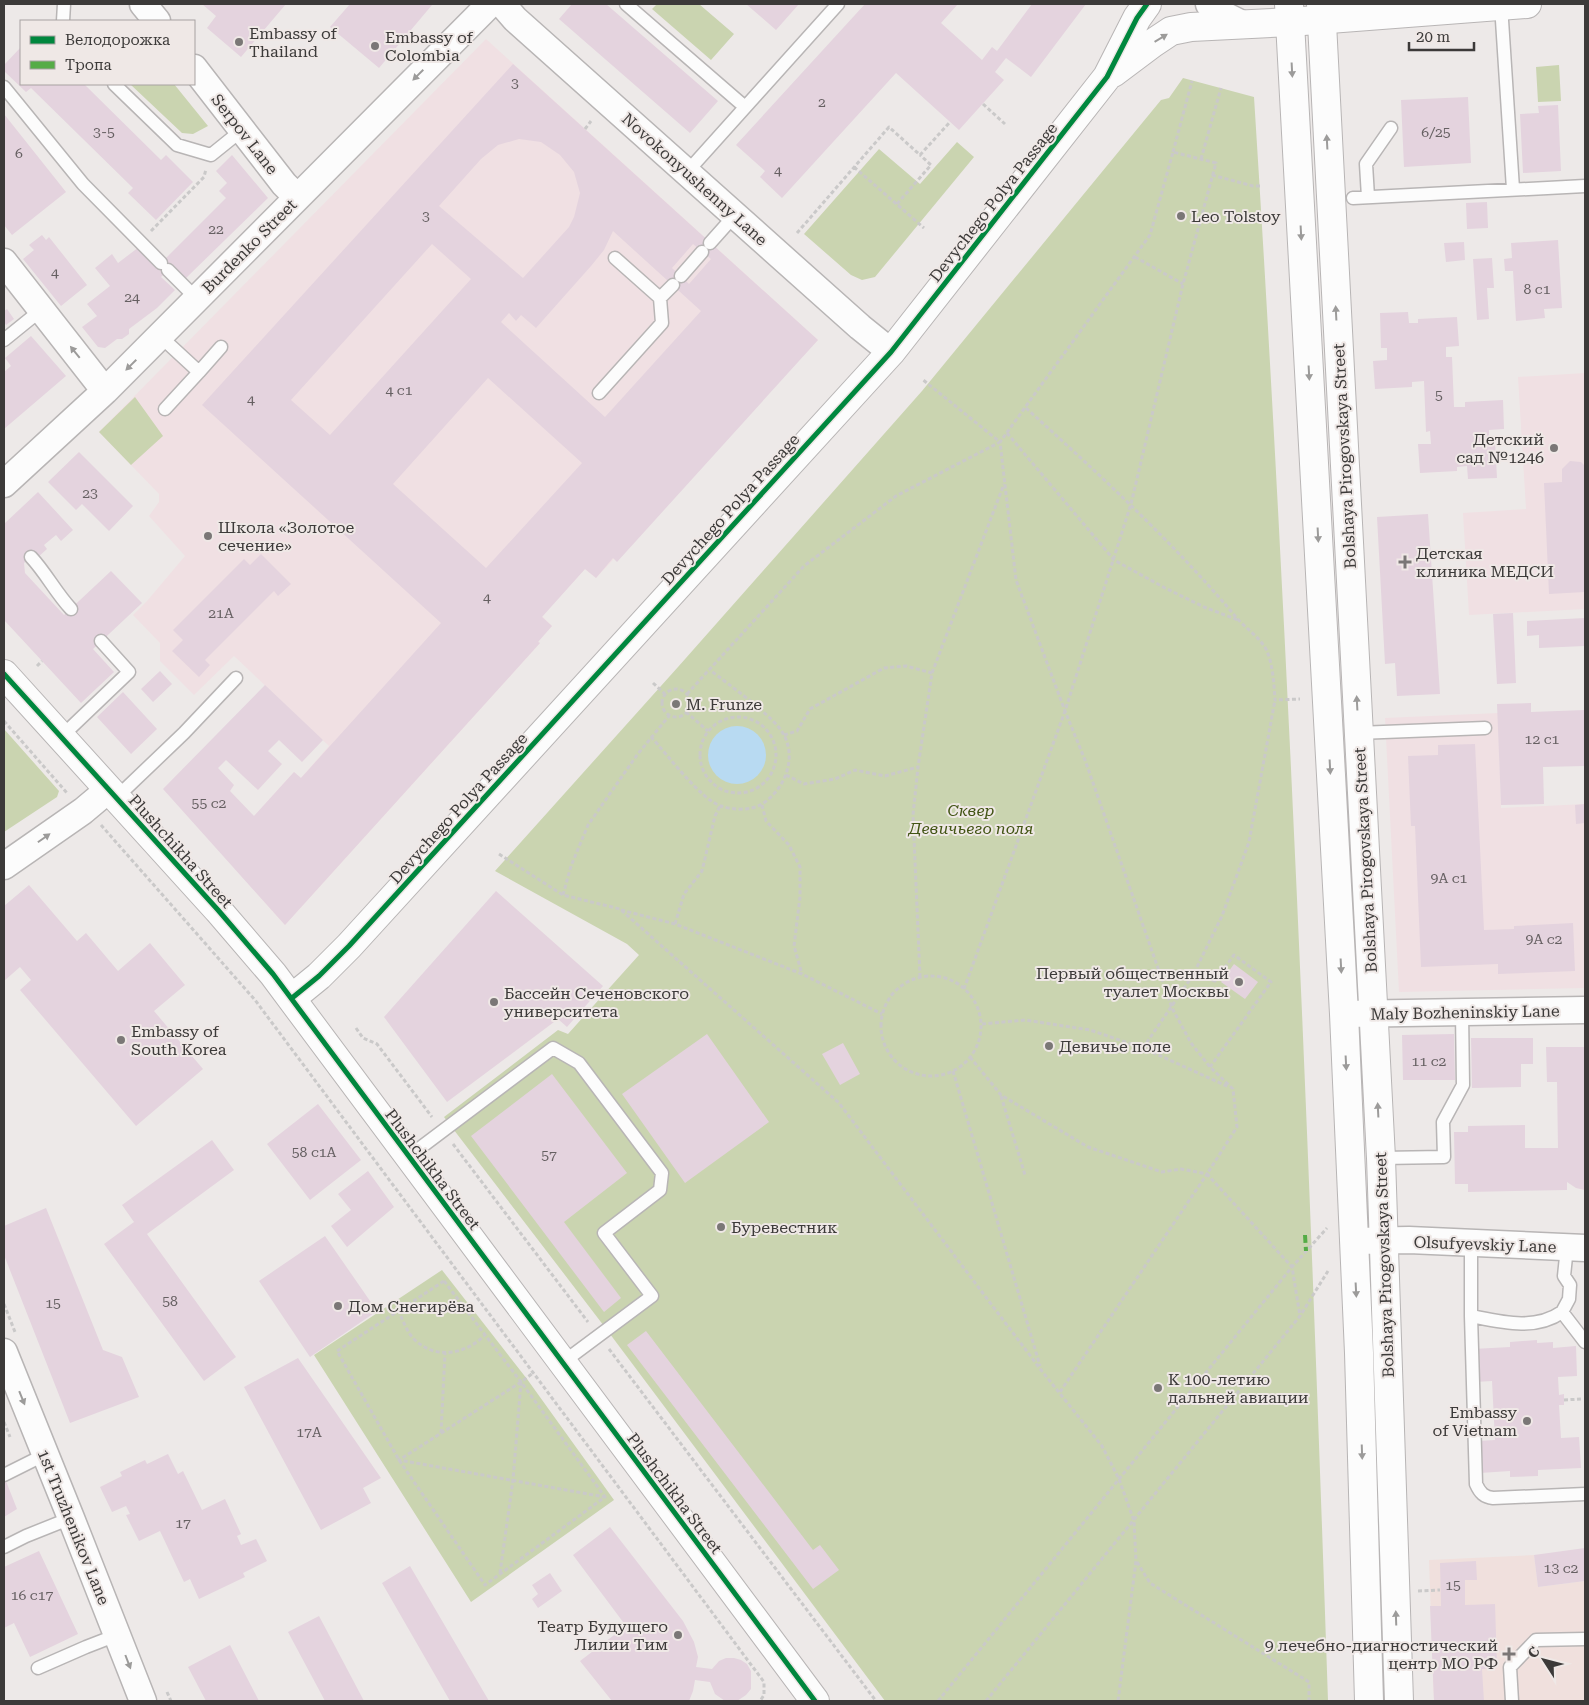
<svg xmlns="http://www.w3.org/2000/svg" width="1589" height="1705" font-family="'Roboto Serif',serif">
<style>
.education{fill:#f0e0e3}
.medical{fill:#f0e0dd}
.green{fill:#cad4b0}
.water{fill:#b8daf2}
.building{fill:#e4d3de;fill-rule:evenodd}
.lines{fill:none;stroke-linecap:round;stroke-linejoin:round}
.service-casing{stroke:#b8b5b5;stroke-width:15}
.minor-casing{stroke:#b8b5b5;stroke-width:29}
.tertiary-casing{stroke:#b8b5b5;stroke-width:30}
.secondary-casing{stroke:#b8b5b5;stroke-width:30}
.path{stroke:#cac9c9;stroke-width:3;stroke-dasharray:4 2.5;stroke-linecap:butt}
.service{stroke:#fcfcfc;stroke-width:12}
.minor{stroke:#fcfcfc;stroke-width:26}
.tertiary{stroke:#fcfcfc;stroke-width:28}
.secondary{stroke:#fcfcfc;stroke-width:28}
.quiet{stroke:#55ac46;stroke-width:4;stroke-dasharray:8 4;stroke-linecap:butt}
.cycleway-casing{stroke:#efe8e6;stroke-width:8}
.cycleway{stroke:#00873e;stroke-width:5}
.oneway{fill:#9c9b9a}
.poi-dot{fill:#7a7776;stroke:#efe8e6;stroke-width:2}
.labels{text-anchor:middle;stroke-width:4;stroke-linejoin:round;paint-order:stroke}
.number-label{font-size:14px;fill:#666062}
.poi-label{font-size:16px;fill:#3c3a39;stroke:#efe8e6;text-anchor:start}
.street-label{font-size:16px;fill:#3c3a39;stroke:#efe8e6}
.park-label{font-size:16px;font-style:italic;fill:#425414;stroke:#efe8e6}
</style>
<rect width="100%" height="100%" fill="#ede9e8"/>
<path class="education" d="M486 39 818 340 596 578 585 569 542 616 552 626 538 641 540 643 285 925 221 853 294 772 301 778 329 746 234 656 194 695 160 661V643L133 615 147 601 185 556 149 516 159 502V494L99 432Z
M1584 373 1585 609 1469 615 1463 513 1526 509 1518 377Z
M1498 713 1501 808 1585 804V988L1399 992 1385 718Z"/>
<path class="medical" d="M1534 1555 1538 1587 1585 1581V1701H1434L1429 1560Z"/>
<path class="green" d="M657 4H699L734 34 711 60 652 9Z
M1559 65 1561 101 1538 102 1536 67Z
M1183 78 1254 97C1288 631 1310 1166 1328 1701H885L607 1330 444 1117 558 1030 568 1034 639 955 627 944 495 871 678 667 922 391 1161 100 1169 98Z
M130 84H174L208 126 193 134 182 133Z
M957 142 974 157 875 277 862 280 851 275 804 234 879 149 920 184Z
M135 397 163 436 131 465 99 432Z
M4 729 59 791 57 797 4 832Z
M442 1270 527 1379 614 1500 471 1602 314 1355Z"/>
<path class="water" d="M708 755a29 29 0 1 1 58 0a29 29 0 1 1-58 0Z"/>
<path class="building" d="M202 4H286L241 57 207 28 216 16Z
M350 4H430L432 5 379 68 330 27Z
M572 4H606L718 101 690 133 559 19Z
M746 4H799L776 30Z
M865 4H958L941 23 982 60 992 47 997 51 1032 4H1086L1031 77 1006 58 995 72 1004 80 959 130 896 73 782 198 760 177 765 171 736 145Z
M21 47V84H84L161 160 166 155 193 182 156 220 128 193 133 188 31 88 26 92 4 71V65Z
M513 64 818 340 617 562 613 558 596 578 585 569 542 617 552 626 538 642 540 643 285 925 163 789 265 685 323 740 302 762 279 740 268 751 282 764 258 790 226 760 218 768 234 785 230 791 254 816 294 772 301 778 441 623 202 405ZM519 139 541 142 560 155 574 172 580 193 574 217 569 227 523 278 439 206 481 159 498 145ZM613 231 701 311 605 417 501 322 509 313 516 321 521 315 536 328 591 266 604 250ZM432 244 471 279 330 435 291 400ZM693 244 711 259 689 284 672 268ZM488 378 582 463 486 568 393 484Z
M1468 97 1471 163 1404 167 1401 100Z
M1558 105 1561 171 1523 173 1520 114 1539 113 1538 106Z
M4 114 66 192 12 235 4 225Z
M232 155 268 198 185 279 168 270 161 277 175 290 157 308 129 329V334L122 339H117L105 348 98 347 82 327 97 316 87 304 110 286 95 268 112 254 118 263 139 247 156 268 226 198 219 191 227 183 216 171Z
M1487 202 1488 228 1467 229 1466 203Z
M42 235 46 240 49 237 87 285 61 306 23 259 34 250 29 245Z
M1558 240 1562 308 1544 309 1545 318 1516 321 1513 271H1505L1504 259 1512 258 1511 243Z
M1464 242 1465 260 1446 262 1444 243Z
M1492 258 1494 288H1487L1489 319 1477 320 1473 259Z
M7 309 14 319 6 325 4 322V311Z
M1408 312 1409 323H1418V319L1457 317 1459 346 1446 347V357H1452L1454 407H1465V402L1503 400 1504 429 1489 430V440H1495L1497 478 1468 479 1467 466 1457 467V471L1420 473 1418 444H1431L1430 431 1426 432 1424 381 1412 382V387L1375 389 1373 361 1387 360V348H1381L1380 313Z
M31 336 66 376 4 429V372L11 366 5 358Z
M79 452 133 506 109 531 82 504 76 510 48 482Z
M1570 461 1581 462 1585 466V592L1549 594 1544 483 1562 482V469Z
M38 492 73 530 61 541 56 535 44 545 47 549 37 558 34 554 24 563 25 573 64 615 111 571 142 603 93 649 114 672 81 703 4 620V524Z
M1428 514 1440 694 1397 696 1395 663 1385 664 1377 517Z
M261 554 291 584 278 596 274 591 205 660 210 665 199 677 172 651 183 640 173 630 244 559 250 565Z
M1513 613 1516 683 1497 684 1493 614Z
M1585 618V646L1539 648V635L1527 636V621Z
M160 671 172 684 153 702 141 689Z
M123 692 157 729 131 754 97 717Z
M1531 703V712L1585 710V766L1543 767 1544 804 1501 805 1497 704Z
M1475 744 1484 930 1514 929V926L1573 923 1575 971 1498 974V964L1421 967 1415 826H1411L1408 756 1438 755V745Z
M1585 804V823L1576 824 1575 805Z
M29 885 77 941 86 933 118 971 150 943 185 985 154 1011 203 1069 136 1126 20 990 31 980 20 967 4 981V906Z
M496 891 603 986 567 1027 558 1019 447 1102 384 1017Z
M1234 964 1258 982 1245 999 1221 982Z
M707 1034 769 1122 685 1183 622 1094Z
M1454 1034 1455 1080H1403L1402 1035Z
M1471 1038H1533V1064H1521V1087L1472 1088Z
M843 1043 860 1074 840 1085 822 1054Z
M1546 1047H1585V1190L1576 1188 1567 1182V1190L1468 1192V1184H1455L1454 1132H1468V1126L1525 1125V1148H1558L1557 1082H1547Z
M552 1074 627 1173 564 1222 621 1298 604 1312 471 1136Z
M318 1104 361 1160 310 1200 267 1144Z
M212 1140 234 1170 147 1234 236 1357 204 1381 104 1244 134 1222 122 1205Z
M368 1171 394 1207 347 1247 331 1226 351 1210 338 1194Z
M46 1208 103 1350 122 1357 139 1397 70 1423 4 1255V1226Z
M325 1236 377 1311 310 1357 259 1281Z
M646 1331 813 1550 820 1545 839 1570 813 1589 627 1345Z
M1537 1340V1343L1553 1342V1348L1576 1346 1577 1376 1558 1377 1559 1395 1564 1394V1405H1559L1561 1438 1579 1437 1581 1468 1538 1470V1476L1510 1477V1471L1480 1473 1478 1441 1495 1440 1492 1381 1475 1382 1473 1349 1510 1347V1342Z
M298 1358 381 1478 363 1488 371 1503 321 1530 244 1387Z
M168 1454 178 1474 183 1471 202 1510 225 1499 241 1534 237 1536 241 1545 256 1539 267 1561 243 1573 245 1577 199 1599 190 1579 184 1582 160 1531 139 1541 126 1515 130 1514 126 1506 112 1512 100 1487 122 1476 120 1472 145 1460 147 1464Z
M4 1476 17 1509 4 1517Z
M610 1527 683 1621 694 1642 698 1657 696 1667 712 1669 719 1661 726 1658H734L741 1660 747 1664 751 1671V1689L746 1695 737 1701H725L715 1694 710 1682 695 1680 693 1691 689 1701H612L580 1661 626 1626 573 1555Z
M1585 1548V1581L1538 1587 1534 1555Z
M39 1551 78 1634 30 1657 14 1623 4 1628V1567Z
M1476 1561 1477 1580H1465V1605L1495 1604 1497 1668 1482 1669 1484 1701H1434L1430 1606H1441L1440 1563Z
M410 1566 489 1701H450L382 1583Z
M550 1573 562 1591 538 1608 532 1599 538 1594 532 1585Z
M319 1616 364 1701H325L288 1632Z
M230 1645 259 1701H206L188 1667Z"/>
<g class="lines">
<g class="service-casing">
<path id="service" d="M626 4 745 107
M1501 5 1513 189
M63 21 64 4
M114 84 177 145 211 155 242 130
M4 87 83 184 161 263
M687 172 838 4
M1368 197 1366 164 1391 128
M1353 198 1585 186
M710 243 735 215
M615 258 660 298
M168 270 197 299
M681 276 702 252
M160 336 199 372 165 409
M4 340 41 310
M199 372 221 347
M599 393 662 323 660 298 673 285
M31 557C46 573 56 593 71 609
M1358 733 1485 728
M61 737 129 672 101 641
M116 798 184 733 236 678
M408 1157 553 1048 579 1063 662 1173 660 1190 604 1233 652 1296 562 1363
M1381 1158 1444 1157 1443 1122 1463 1085 1462 1012
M1471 1243V1316C1501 1322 1535 1331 1562 1312
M1567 1247 1564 1276 1570 1285 1569 1299 1562 1312 1585 1342
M1471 1316 1476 1484C1480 1493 1484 1497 1493 1498L1585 1494
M4 1475 44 1455
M4 1547 26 1536 71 1518
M38 1668 86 1647 117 1635
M1512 1701 1510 1667 1536 1640 1585 1639"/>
</g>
<g class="minor-casing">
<path id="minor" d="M143 4 157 21
M502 4 515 19 860 327 891 352
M1209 4 1222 14 1242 24
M194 68 284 184 297 197
M4 262 105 391
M4 484 105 391 490 4
M4 866 83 811 108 790
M1344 1014 1585 1010
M1354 1241 1409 1240 1585 1248
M4 1352 71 1518 143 1701"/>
</g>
<g class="tertiary-casing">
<path id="tertiary" d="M1113 73 1153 43 1171 31 1191 27 1290 22 1527 4
M4 674 218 910 273 974 815 1701
M292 998 319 976 349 946 891 352 1107 77 1137 18 1147 4"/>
</g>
<g class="secondary-casing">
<path id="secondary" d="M1289 4 1344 1014 1359 1353 1369 1701
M1321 4 1381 1158 1399 1701"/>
</g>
<path class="path" d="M983 104 1005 124
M585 129 591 121
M1173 152 1192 81
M1201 159 1221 88
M854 167 924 228
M1212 175 1253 186H1260
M897 204 931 165 920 155
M151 231 204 177 206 169
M797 233 889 127 920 155 950 122
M1135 257 1183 284
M1026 408C1100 475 1172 541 1236 617 1246 629 1260 637 1267 651 1273 666 1274 684 1275 700L1300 699
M1007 433 1114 560 1165 588 1204 607 1238 620
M37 666 42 661
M653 683 665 694
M662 703a14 14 0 1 1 28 0a14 14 0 1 1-28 0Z
M687 694 804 566 896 496 1000 442 922 379
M686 712 708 731
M700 755a38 38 0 1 1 76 0a38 38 0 1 1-76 0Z
M4 721 67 793
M784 735 797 731 810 709 884 668 906 666 932 673
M651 737C667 754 701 800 721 806 732 810 751 811 762 804 784 790 797 760 784 735 774 716 729 685 710 670
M786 775 804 784 835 779 855 770 885 776 918 767
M762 805 766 821 789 845 800 867V897L794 946 802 974
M101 825 255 1000 764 1682V1695L760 1701
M499 854 563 895 620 909 839 1103 1041 1370 1102 1446 1119 1479 1134 1521 1136 1561 1118 1701
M563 895 571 866 588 825 637 755 669 716
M621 910 675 924 802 974 882 1014
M675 924 684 894 702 871 715 816 720 806
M1193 975 1215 981 1234 955 1271 982 1210 1067
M881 1026a50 50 0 1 1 100 0a50 50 0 1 1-100 0Z
M920 977 913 815 918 767 932 673 1004 484
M964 989 1065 711 1131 504 1183 284 1216 163 1173 152 1150 235 1000 442 1016 580 1065 711 1085 760 1172 1008 1191 1043 1210 1067 1233 1089 1237 1127 1207 1174 1292 1267 1300 1316
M982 1024 1025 1020 1090 1030 1143 1048 1229 1087
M356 1028 363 1038 377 1044 432 1117
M1143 1048 1193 975 1222 916 1249 842 1275 700
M970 1057 1001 1095 1088 1147 1162 1172 1181 1169 1207 1174 1060 1392
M953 1071 1040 1366
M1001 1096 1025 1175
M453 1144 588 1322
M444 1281 521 1382 605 1497 485 1585 399 1460 337 1351Z
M4 1304 15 1332
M398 1310C403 1320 406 1330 413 1338 434 1360 464 1355 484 1336
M609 1349 876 1701
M521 1382 399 1460 605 1497
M1564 1400 1581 1399
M4 1422 10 1437
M441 1433 445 1353
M1137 1562 1150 1583 1309 1682V1701
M500 1573 513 1480 521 1382 533 1373
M1418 1591 1440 1590
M167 1692 171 1701
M938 1701 1292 1267 1327 1228
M986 1701 1300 1316 1328 1271"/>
<use href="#service" class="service"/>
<use href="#minor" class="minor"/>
<use href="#tertiary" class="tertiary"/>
<use href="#secondary" class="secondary"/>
<path class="quiet" d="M1305 1235 1306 1251"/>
<g class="cycleway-casing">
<path id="cycleway" d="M4 674 218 910 273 974 815 1701
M292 998 319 976 349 946 891 352 1107 77 1137 18 1147 4"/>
</g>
<use href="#cycleway" class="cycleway"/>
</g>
<defs><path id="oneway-solid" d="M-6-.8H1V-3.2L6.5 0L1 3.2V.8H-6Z" transform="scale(1.25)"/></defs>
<g class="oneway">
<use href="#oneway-solid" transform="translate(1161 38) rotate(-31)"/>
<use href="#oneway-solid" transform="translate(1292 70) rotate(87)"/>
<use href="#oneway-solid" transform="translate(418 75) rotate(135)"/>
<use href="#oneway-solid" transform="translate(1327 142) rotate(-93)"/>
<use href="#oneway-solid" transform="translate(1301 233) rotate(87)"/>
<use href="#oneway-solid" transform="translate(1336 313) rotate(-93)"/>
<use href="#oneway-solid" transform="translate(75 352) rotate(-129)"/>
<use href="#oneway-solid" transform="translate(131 365) rotate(135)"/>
<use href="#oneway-solid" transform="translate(1309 373) rotate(87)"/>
<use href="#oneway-solid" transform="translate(1318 535) rotate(87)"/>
<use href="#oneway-solid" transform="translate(1357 703) rotate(-93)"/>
<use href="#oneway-solid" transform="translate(1330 767) rotate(87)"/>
<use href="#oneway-solid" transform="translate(44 838) rotate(-35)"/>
<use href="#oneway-solid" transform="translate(1341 966) rotate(87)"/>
<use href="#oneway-solid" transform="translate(1346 1063) rotate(87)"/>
<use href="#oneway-solid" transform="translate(1378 1110) rotate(-93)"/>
<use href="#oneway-solid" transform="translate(1356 1290) rotate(87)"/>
<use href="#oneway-solid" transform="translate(22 1398) rotate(68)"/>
<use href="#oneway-solid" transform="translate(1362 1452) rotate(88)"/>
<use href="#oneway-solid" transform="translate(1396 1618) rotate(-92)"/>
<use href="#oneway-solid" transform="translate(128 1662) rotate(69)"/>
</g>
<g class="poi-dot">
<circle cx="239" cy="42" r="5"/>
<circle cx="375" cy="46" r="5"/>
<circle cx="1181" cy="216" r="5"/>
<circle cx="1554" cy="448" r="5"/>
<circle cx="208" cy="536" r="5"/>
<path d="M1402.5 554.5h5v5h5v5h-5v5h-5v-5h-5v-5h5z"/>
<circle cx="676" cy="704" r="5"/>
<circle cx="1239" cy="982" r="5"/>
<circle cx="494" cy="1002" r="5"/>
<circle cx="121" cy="1040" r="5"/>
<circle cx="1049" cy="1046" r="5"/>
<circle cx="721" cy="1227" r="5"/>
<circle cx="338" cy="1306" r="5"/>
<circle cx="1158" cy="1388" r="5"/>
<circle cx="1527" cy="1421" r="5"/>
<circle cx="678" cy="1635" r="5"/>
<path d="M1506.5 1646.5h5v5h5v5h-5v5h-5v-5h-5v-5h5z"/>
</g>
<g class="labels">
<g class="number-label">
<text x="515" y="88">3</text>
<text x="822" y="107">2</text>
<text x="104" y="137">3-5</text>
<text x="1436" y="137">6/25</text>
<text x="19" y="158">6</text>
<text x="778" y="175">4</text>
<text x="426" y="221">3</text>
<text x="216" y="234">22</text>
<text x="55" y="277">4</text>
<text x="1537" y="294">8 с1</text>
<text x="132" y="302">24</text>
<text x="399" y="395">4 с1</text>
<text x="1439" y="400">5</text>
<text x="251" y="404">4</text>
<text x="90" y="498">23</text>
<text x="487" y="602">4</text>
<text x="221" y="618">21А</text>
<text x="1542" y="744">12 с1</text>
<text x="209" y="808">55 с2</text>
<text x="1449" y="883">9А с1</text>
<text x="1544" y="944">9А с2</text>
<text x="1429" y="1066">11 с2</text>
<text x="314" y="1157">58 с1А</text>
<text x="549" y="1160">57</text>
<text x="170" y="1306">58</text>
<text x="53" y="1308">15</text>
<text x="309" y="1437">17А</text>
<text x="183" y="1528">17</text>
<text x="1561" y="1573">13 с2</text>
<text x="1453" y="1590">15</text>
<text x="32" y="1600">16 с17</text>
</g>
<g class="poi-label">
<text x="249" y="39">Embassy of<tspan x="249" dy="18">Thailand</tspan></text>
<text x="385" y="43">Embassy of<tspan x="385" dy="18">Colombia</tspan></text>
<text x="1191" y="222">Leo Tolstoy</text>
<text x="1544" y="445" text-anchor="end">Детский<tspan x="1544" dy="18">сад №1246</tspan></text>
<text x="218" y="533">Школа «Золотое<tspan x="218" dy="18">сечение»</tspan></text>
<text x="1416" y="559">Детская<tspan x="1416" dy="18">клиника МЕДСИ</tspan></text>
<text x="686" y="710">M. Frunze</text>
<text x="1229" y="979" text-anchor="end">Первый общественный<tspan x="1229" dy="18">туалет Москвы</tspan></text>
<text x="504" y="999">Бассейн Сеченовского<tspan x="504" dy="18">университета</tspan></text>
<text x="131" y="1037">Embassy of<tspan x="131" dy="18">South Korea</tspan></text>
<text x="1059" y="1052">Девичье поле</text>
<text x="731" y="1233">Буревестник</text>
<text x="348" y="1312">Дом Снегирёва</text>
<text x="1168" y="1385">К 100-летию<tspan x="1168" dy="18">дальней авиации</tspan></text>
<text x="1517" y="1418" text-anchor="end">Embassy<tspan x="1517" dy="18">of Vietnam</tspan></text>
<text x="668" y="1632" text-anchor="end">Театр Будущего<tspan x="668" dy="18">Лилии Тим</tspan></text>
<text x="1498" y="1651" text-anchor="end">9 лечебно-диагностический<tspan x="1498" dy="18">центр МО РФ</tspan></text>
</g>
<g class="street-label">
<text transform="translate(245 134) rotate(52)" y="6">Serpov Lane</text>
<text transform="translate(695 179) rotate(42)" y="6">Novokonyushenny Lane</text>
<text transform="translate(993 202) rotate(-52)" y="6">Devychego Polya Passage</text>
<text transform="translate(249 246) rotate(-45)" y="6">Burdenko Street</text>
<text transform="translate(1344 456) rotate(-93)" y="6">Bolshaya Pirogovskaya Street</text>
<text transform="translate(730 509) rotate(-48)" y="6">Devychego Polya Passage</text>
<text transform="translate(458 808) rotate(-48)" y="6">Devychego Polya Passage</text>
<text transform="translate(181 851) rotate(48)" y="6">Plushchikha Street</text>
<text transform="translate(1365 860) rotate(-93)" y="6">Bolshaya Pirogovskaya Street</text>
<text transform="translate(1465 1012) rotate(-1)" y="6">Maly Bozheninskiy Lane</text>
<text transform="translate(433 1169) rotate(53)" y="6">Plushchikha Street</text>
<text transform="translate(1485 1244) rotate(2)" y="6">Olsufyevskiy Lane</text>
<text transform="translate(1384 1265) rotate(-92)" y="6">Bolshaya Pirogovskaya Street</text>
<text transform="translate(675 1493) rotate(53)" y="6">Plushchikha Street</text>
<text transform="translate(74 1527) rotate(68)" y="6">1st Truzhenikov Lane</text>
</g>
<g class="park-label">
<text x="971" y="816">Сквер<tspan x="971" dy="18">Девичьего поля</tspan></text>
</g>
</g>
<rect width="1589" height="1705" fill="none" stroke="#3c3a39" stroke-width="10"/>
<rect x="20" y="20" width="175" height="65" fill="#efe8e6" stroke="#a7a2a1"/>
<rect x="30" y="36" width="25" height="8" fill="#00873e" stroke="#a7a2a1"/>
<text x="65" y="45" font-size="15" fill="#3c3a39">Велодорожка</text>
<rect x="30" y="61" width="25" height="8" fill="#55ac46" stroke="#a7a2a1"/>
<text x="65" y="70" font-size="15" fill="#3c3a39">Тропа</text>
<g transform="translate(1544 1660) rotate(306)" stroke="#efe8e6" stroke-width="4" paint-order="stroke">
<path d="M0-4L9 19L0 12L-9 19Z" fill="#3c3a39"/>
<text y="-8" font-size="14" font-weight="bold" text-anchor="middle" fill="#3c3a39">С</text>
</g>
<path d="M1409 42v8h65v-8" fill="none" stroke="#3c3a39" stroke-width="2.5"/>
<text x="1416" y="42" font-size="15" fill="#3c3a39" stroke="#efe8e6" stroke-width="4" paint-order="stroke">20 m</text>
</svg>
